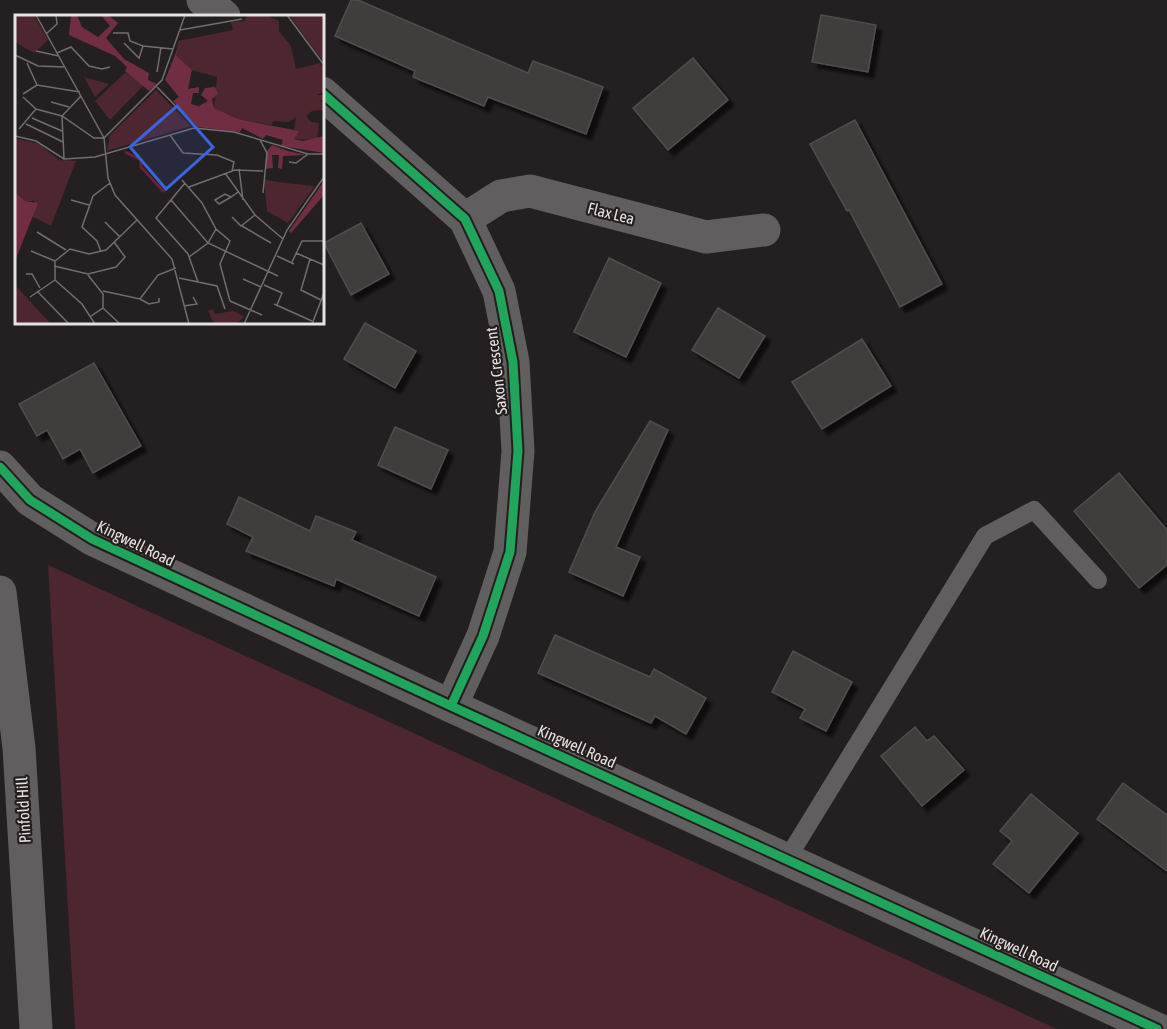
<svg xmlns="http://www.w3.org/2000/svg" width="1167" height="1029" font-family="'Asap Condensed',sans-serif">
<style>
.green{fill:#4d2630}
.building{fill:#403d3d;stroke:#514d4e;stroke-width:1.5;filter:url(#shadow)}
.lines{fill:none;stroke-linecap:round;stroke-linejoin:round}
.service{stroke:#605e5e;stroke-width:18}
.minor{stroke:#605e5e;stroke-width:33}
.tertiary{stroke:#605e5e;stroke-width:33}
.cycleway-casing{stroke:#251e1f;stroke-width:13}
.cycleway{stroke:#20a55d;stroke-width:9}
.labels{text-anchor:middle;stroke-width:4.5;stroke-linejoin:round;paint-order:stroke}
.street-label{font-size:16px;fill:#e6e1e2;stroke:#251e1f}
.inset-river{fill:none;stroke:#662238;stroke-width:3}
.inset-road{fill:none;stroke:#726d6e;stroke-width:1.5}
.view{fill:#3b64da;fill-opacity:0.15;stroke:#3b64da;stroke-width:3}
.inset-edge{fill:none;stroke:#e6e1e2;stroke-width:3}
</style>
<defs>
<filter id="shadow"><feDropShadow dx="5.5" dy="5.5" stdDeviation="1.5" flood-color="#0009"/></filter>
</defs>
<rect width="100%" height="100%" fill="#241f20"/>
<path class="green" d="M48 565 1057 1029H75Z"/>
<path class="building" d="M351 0H358L528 73 533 61 603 87 586 134 488 97 484 106 413 77 415 71 335 36Z
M821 15 876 25 868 72 812 62Z
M693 58 728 100 668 150 633 108Z
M855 120 942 284 900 307 849 210 847 211 810 144Z
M361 223 389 274 351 295 324 243Z
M609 258 661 283 626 357 574 332Z
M718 308 765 336 739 378 692 350Z
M365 323 416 351 395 388 344 359Z
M862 339 891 386 822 429 792 382Z
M94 363 141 446 93 473 80 449 63 459 47 430 37 436 19 404Z
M650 421 668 430 616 547 640 557 623 596 569 572 595 512Z
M395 427 448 450 431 489 378 465Z
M1119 473 1167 530V565L1139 588 1074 511Z
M239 497 310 531 316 516 356 532 352 540 436 577 419 616 336 579 334 586 246 551 253 537 227 524Z
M555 635 650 677 654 669 706 698 686 734 655 716 651 723 538 673Z
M793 651 852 682 826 731 800 718 805 709 772 692Z
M915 727 927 741 934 736 964 770 922 806 881 756Z
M1123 783 1167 815V871L1097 819Z
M1031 794 1078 833 1029 893 993 864 1012 841 1000 831Z"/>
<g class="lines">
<path class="service" d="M787 859 985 536 1034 510 1098 580"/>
<path class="minor" d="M203 0 224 16
M322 93 465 219 499 291 513 362 518 451 510 552 483 636 451 706
M465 219 501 196 530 191 706 237 764 230
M0 592 19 748 36 1029"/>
<path class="tertiary" d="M0 467 30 500 92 539 451 706 1157 1029"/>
<g class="cycleway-casing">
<path id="cycleway" d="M322 93 465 219 499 291 513 362 518 451 510 552 483 636 451 706
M0 467 30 500 92 539 451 706 1157 1029"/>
</g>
<use href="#cycleway" class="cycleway"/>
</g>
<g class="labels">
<g class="street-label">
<text transform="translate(611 213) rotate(14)" y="6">Flax Lea</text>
<text transform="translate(496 371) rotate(-97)" y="6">Saxon Crescent</text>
<text transform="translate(136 543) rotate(26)" y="6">Kingwell Road</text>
<text transform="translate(577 746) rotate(24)" y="6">Kingwell Road</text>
<text transform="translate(23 810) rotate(-93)" y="6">Pinfold Hill</text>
<text transform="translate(1019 949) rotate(25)" y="6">Kingwell Road</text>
</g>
</g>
<g transform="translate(15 15)">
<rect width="309" height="309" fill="#241f20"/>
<path d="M0 0H19L33 25 19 38 0 27ZM233 0H251L264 6V16L276 31 281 54 305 48 309 54V77L301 80H309V85L303 87H309V95L297 96 291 101 296 107 304 108 302 125 279 124 283 116 279 115 281 102 274 107 258 106 257 110 223 104 199 93 202 62 177 55 161 40 163 26 218 15 216 7 229 6ZM274 0H309V44L307 45ZM111 57 128 71 95 105 80 86ZM69 62 94 69 80 82ZM141 75 176 111 92 136 95 120ZM0 123 24 129 44 145 61 146 36 211 16 201 19 186H10L0 177ZM249 164 262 167 300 171 273 208 252 196ZM0 265V270L36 309H0ZM198 294 200 299 218 296 230 302 220 309H199L193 296Z" fill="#4d2630"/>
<path d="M56 0H62L67 12 83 22 95 11 86 0H93L103 8 91 23 109 44 134 58 133 65 142 69 134 76 110 56 112 52 100 41 54 20ZM164 30 161 40 177 55 173 74 184 72V78H178L176 89 184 91 193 86 186 80 190 73 200 72 203 79 197 84 199 93 223 104 284 116 279 124 288 126 309 121V138L266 131 268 125 251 120 248 124 227 113 225 117 183 112 158 86 164 82 150 65ZM257 130 273 136 291 140 268 141 267 154 263 153 264 140H257L258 153 250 154 252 136ZM309 166V180L276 218 274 216ZM0 177 10 186 23 188 0 246Z" fill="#712e42"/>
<path class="inset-river" d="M110 137 126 145V152L149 177"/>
<path class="inset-road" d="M170 0 147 65 89 123 93 163 100 180 157 244 174 309M272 0 309 50M165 15 227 4M98 18H113L115 26 128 31 158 34M31 19 42 9 41 0M109 28 124 43 128 31M21 36 44 41M42 38 56 32 74 51 87 54 95 52M0 40 23 51 49 52M12 48 22 70M142 57 146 32M142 72 182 113M8 79 22 70 65 77M8 82 21 94 47 101 79 123H89L21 0M36 87 54 92M17 103 47 116M11 109 48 127M4 114 21 94M155 120 168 138 202 140 219 147 217 156M0 121 21 126 49 144 80 142 179 113 219 117 293 139H309M245 125 252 138 248 178M49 144 47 101 66 81M274 147 281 148 293 139M224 154 228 185M210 158 240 200 268 224M167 165 187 188 201 214 215 226 205 249 215 286M170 168 141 203 173 239 183 267M174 172 220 155 248 156M216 182 210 179 200 185 204 189 216 182 223 177M56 185 74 190M156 185 193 228 263 261M217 202 226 211 240 200M90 207 105 222M227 211 256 228M22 217 51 235M16 236 40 246M86 237 82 226 67 212 78 181 95 168M281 238 309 250M262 241 279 249M174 242 193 228 201 214M295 244 286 275 306 285M277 247 287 226H309M39 251 73 259 101 252 110 242 99 227M11 259H17L25 273M73 260 88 279V293L76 301M164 263 202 271 210 294M228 264 246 272M249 270 267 278 262 290M22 276 54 309M88 276 125 284 143 260 161 253M15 282 40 265M125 284 134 289 144 287V283M215 286 247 300M259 289 297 306M169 291 182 289 178 282M88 293 105 309M80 309 67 289 40 265V246L55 234 74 239 91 235 122 205M229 309 272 215 309 162M297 309 309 278"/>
<path class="view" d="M162 91 198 132 151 174 115 132Z"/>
<rect width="309" height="309" class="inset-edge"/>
</g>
</svg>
